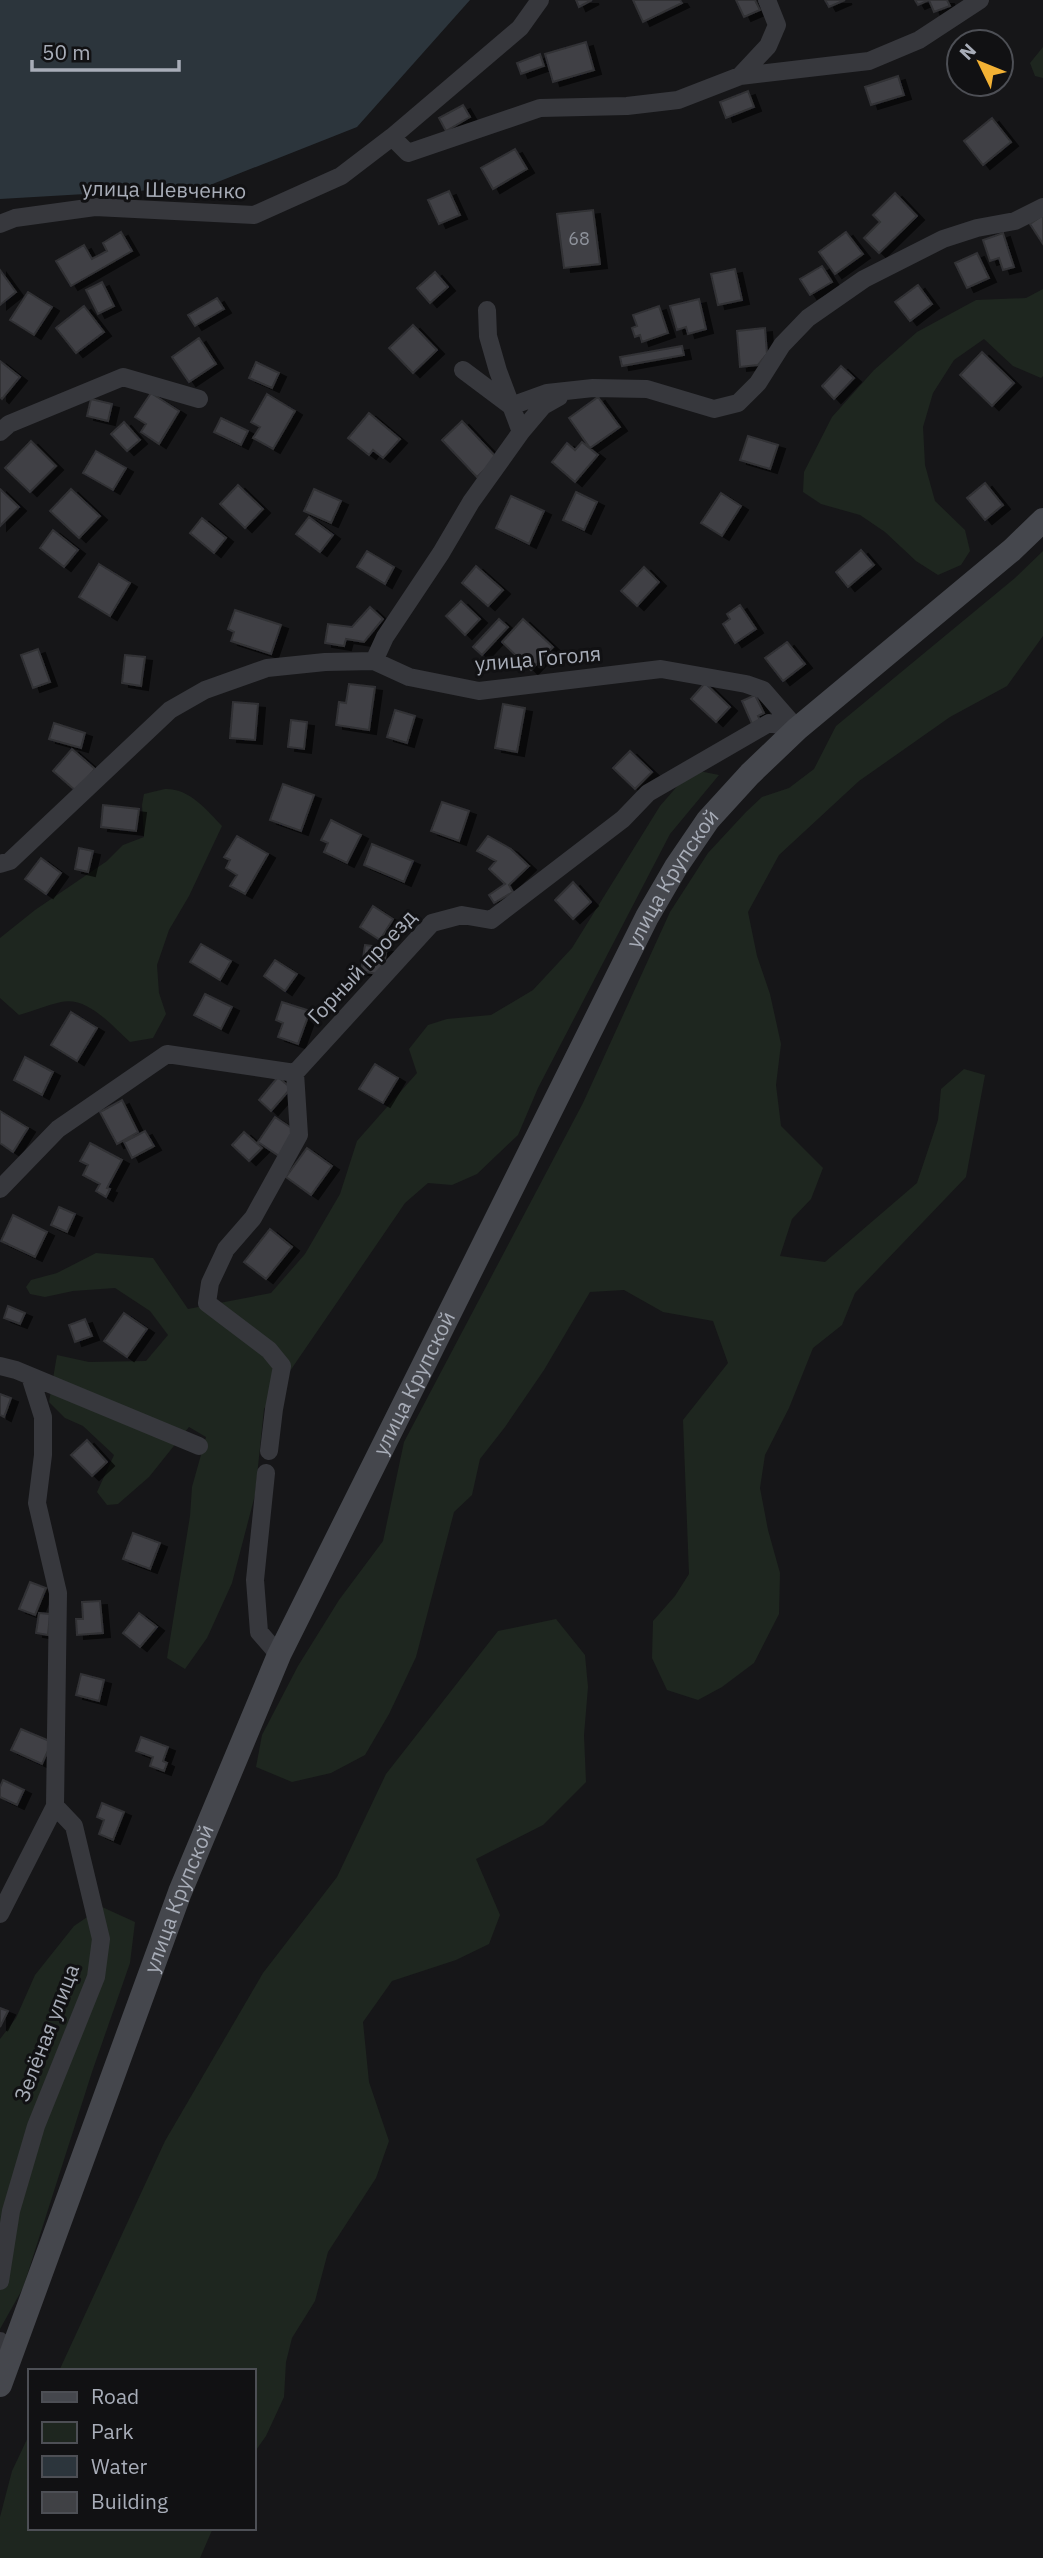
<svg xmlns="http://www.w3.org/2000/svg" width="1043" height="2558" font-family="'IBM Plex Sans',sans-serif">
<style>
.green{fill:#1e261f}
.water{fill:#2c353c}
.building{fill:#404145;stroke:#303034;stroke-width:2;filter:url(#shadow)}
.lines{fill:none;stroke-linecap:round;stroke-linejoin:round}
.street{stroke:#37383d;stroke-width:18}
.secondary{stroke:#45474d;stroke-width:24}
.labels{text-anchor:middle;stroke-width:6;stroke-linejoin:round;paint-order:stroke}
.number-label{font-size:18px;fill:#8e929b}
.street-label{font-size:21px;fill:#a8adb8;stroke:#111113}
</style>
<defs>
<filter id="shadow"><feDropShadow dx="7" dy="4" stdDeviation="0" flood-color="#0009"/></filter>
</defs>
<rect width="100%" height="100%" fill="#161618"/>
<path class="green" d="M1043 47V78L1035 76 1030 63Z
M1043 289V376L1041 378 1013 366 984 339 954 360 933 393 923 427 925 465 935 501 965 530 970 551 961 565 938 575 916 561 885 532 860 515 821 504 803 492 804 472 832 417 874 370 917 332 976 300 1026 298Z
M1043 551V636L1007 686 950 717 859 781 779 855 748 912 757 956 770 994 781 1044 776 1085 781 1126 823 1168 811 1199 792 1219 780 1256 825 1262 917 1183 938 1120 941 1089 964 1069 985 1075 966 1177 855 1293 842 1325 813 1348 789 1408 765 1455 760 1488 768 1530 780 1573 779 1614 754 1663 722 1687 698 1700 667 1690 652 1658 653 1621 675 1596 689 1574 683 1420 728 1363 713 1321 663 1312 624 1290 590 1292 544 1370 505 1427 480 1459 472 1495 454 1512 416 1657 389 1714 365 1755 331 1773 292 1782 256 1767 262 1735 298 1666 339 1600 383 1541 404 1442 583 1103 670 912 708 853 746 812 762 797 789 788 814 769 836 726 1015 578Z
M699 771 719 775 670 834 538 1088 518 1135 477 1174 452 1185 428 1183 405 1203 264 1409 255 1495 232 1583 207 1638 185 1669 167 1658 190 1516 192 1487 206 1437 189 1427 149 1477 118 1504 107 1505 97 1492 114 1455 83 1426 65 1418 49 1402 57 1355 89 1362 146 1361 168 1335 150 1311 115 1288 73 1291 45 1297 30 1294 26 1287 31 1280 57 1273 96 1253 153 1258 188 1309 271 1293 305 1254 340 1194 357 1141 417 1073 409 1049 428 1025 447 1019 491 1015 533 990 572 948 660 806 680 783Z
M165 789C189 788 207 810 222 826L189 896 169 930 157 965 159 993 166 1014 153 1038 130 1042C112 1026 88 996 61 1002 47 1005 33 1011 19 1015L0 998V938L35 910 107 861 123 845 144 837 142 805 144 794Z
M556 1619 585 1655 588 1687 584 1735 586 1782 543 1825 476 1859 500 1915 489 1944 456 1960 392 1981 363 2022 369 2082 389 2141 376 2178 328 2252 315 2301 292 2338 286 2362 284 2397 266 2436 254 2453V2371H59L165 2141 263 1973 337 1877 386 1774 498 1631Z
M102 1907 135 1922 130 1963 92 2072 23 2288 0 2329V2039L16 2018 35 1975 74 1926Z
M30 2433V2528H213L200 2558H0V2517L12 2471Z"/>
<path class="water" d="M0 0H470L357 127 205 187 0 199Z"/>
<path class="building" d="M576 0H592L579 7Z
M633 0H680L682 3 643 22Z
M736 0H755L760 10 744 17Z
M825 0H845L829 7Z
M915 0H947L950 6 934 12 929 0 918 5Z
M586 42 594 70 553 82 545 54Z
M540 54 544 66 521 74 517 63Z
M898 76 904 95 871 105 865 87Z
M748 91 754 107 726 118 720 102Z
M463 105 470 117 446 131 439 118Z
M992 118 1011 142 983 165 964 141Z
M515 149 527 169 493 189 481 168Z
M449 191 460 215 439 224 428 200Z
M895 193 917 216 879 253 864 238 880 222 873 215Z
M593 210 600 264 564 268 557 214Z
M1043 215V244L1030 224Z
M121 232 132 251 71 286 56 261 84 245 92 259 107 251 103 243Z
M846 232 863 254 835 274 819 252Z
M1003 233 1014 267 1003 270 999 258 990 261 983 240Z
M977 253 989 278 967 288 955 263Z
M822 266 832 282 810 295 800 279Z
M735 269 742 300 718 305 711 274Z
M0 270 16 292 0 305Z
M435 272 448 287 430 303 417 288Z
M102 282 114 306 98 314 86 290Z
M918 285 932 304 910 321 895 302Z
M28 292 52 307 34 335 10 320Z
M217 298 224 309 195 326 188 315Z
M699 299 706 329 688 334 686 327 677 330 670 306Z
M84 306 104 332 76 353 56 328Z
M659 306 668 333 642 342 640 335 635 337 632 328 637 326 633 315Z
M413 325 437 350 413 373 389 348Z
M765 328 767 354 758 365 740 367 737 331Z
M199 338 216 364 189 382 172 357Z
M682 346 684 355 622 366 620 357Z
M982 352 1014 383 992 406 960 375Z
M0 361 20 377 2 399 0 397Z
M256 362 279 373 272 388 249 378Z
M841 366 854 378 834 399 822 386Z
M151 393 179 411 159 444 141 432 146 424 135 417Z
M267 394 295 411 273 449 253 438 260 427 251 422Z
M598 397 620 427 590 448 569 418Z
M91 399 112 404 108 421 87 416Z
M369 413 400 439 383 458 373 450 369 455 348 438Z
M221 418 248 431 241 445 214 432Z
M462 421 497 458 477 477 442 440Z
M124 422 140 440 127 451 111 434Z
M748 436 778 445 770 469 740 460Z
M31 441 56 466 30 492 5 468Z
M582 442 598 455 575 482 552 462 567 443 575 450Z
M96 451 126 468 113 490 83 473Z
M985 483 1003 505 985 520 967 498Z
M238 485 263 509 245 528 220 504Z
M0 489 19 507 0 526Z
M71 489 100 516 79 538 50 511Z
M314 489 341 501 331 523 304 511Z
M576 492 597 502 584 530 563 520Z
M721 493 741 506 722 536 701 523Z
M511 496 544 511 529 544 496 528Z
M309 517 333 535 320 552 296 534Z
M202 518 226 538 214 553 190 533Z
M53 530 78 550 64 567 40 548Z
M861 550 874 565 848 587 836 572Z
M367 551 394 567 385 584 357 567Z
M99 564 130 583 110 616 79 597Z
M476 566 503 590 488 606 462 583Z
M644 567 659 582 637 606 621 591Z
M461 601 480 619 465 635 446 616Z
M740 605 756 629 735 643 723 624 730 619 727 614Z
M370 607 383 619 364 642 346 639 344 646 325 643 328 624 352 627Z
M235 610 281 625 271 654 231 641 234 632 228 629Z
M499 619 508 627 482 655 473 647Z
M523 619 553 647 531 670 502 642Z
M787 642 805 664 783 681 765 658Z
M38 649 50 682 33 688 21 655Z
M125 655 145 657 141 686 122 683Z
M705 683 730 707 716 722 691 699Z
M349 684 375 687 369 730 336 725 339 702 346 703Z
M755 695 764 713 758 716 760 720 752 724 742 701Z
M233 702 258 704 255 740 230 738Z
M503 704 525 708 517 752 495 748Z
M395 710 415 716 407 743 387 737Z
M291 720 307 722 304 749 288 747Z
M54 723 85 733 81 748 49 739Z
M72 749 95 769 76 791 53 771Z
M630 751 652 772 635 789 613 768Z
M283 784 314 795 301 831 270 820Z
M442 802 469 811 459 841 431 831Z
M103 805 139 809 136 831 101 827Z
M331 820 361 835 347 863 324 852 328 843 321 840Z
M237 836 268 854 245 894 230 886 237 875 226 868 230 860 224 857Z
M488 836 511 849 529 866 509 885 513 892 494 903 489 895 505 884 489 869 496 861 477 851Z
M372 844 413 861 404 882 364 865Z
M79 848 93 851 88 872 75 869Z
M41 858 61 873 46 894 25 879Z
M573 882 591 902 573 919 555 900Z
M373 906 393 919 380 940 360 927Z
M201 944 231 961 220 980 190 962Z
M365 945 387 948 382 975 361 971Z
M275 960 297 974 285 991 264 976Z
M205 994 232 1007 221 1029 194 1015Z
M282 1002 310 1011 298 1044 278 1037 283 1023 276 1020Z
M71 1012 97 1028 77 1061 51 1045Z
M25 1057 53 1072 42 1095 14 1080Z
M375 1064 398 1078 383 1103 359 1089Z
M278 1077 291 1088 271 1111 259 1100Z
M122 1100 138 1132 117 1144 100 1112Z
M0 1111 28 1128 13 1152 0 1143Z
M275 1117 296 1131 279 1156 258 1142Z
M145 1131 154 1146 132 1158 124 1142Z
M244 1132 262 1148 249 1161 232 1145Z
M90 1143 122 1160 107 1188 110 1189 106 1197 96 1191 100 1184 83 1175 88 1165 80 1161Z
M307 1148 332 1166 311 1195 286 1177Z
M59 1207 75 1214 67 1232 51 1225Z
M13 1215 47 1232 35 1257 1 1241Z
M270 1229 292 1247 266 1279 244 1262Z
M8 1306 25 1313 20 1324 4 1318Z
M124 1313 147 1329 127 1357 104 1341Z
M85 1319 92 1336 75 1342 69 1325Z
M0 1394 11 1398 4 1417 0 1415Z
M87 1440 107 1462 92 1476 71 1455Z
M133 1533 160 1543 150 1569 123 1559Z
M30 1582 46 1588 35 1615 19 1609Z
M100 1601 103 1633 77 1635 76 1619H83L82 1602Z
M39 1613 50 1614 48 1635 36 1633Z
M139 1613 157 1627 140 1647 123 1633Z
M81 1674 104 1680 99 1701 76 1695Z
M21 1729 52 1742 42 1764 11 1750Z
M141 1737 168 1747 163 1761 167 1763 164 1771 150 1766 153 1757 136 1751Z
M3 1780 24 1790 17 1805 0 1797V1787Z
M102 1803 124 1812 113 1840 99 1834 104 1820 97 1817Z
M0 2008 8 2011 0 2027Z"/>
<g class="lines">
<path class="street" d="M740 76 768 46 777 25 767 0
M392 137 408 153 540 108 627 106 678 100 740 76 869 61 919 40 980 0
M0 224 15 218 95 207 254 215 341 176 392 137 520 28 540 0
M463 370 511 406 547 393 593 388 647 389 714 409 738 403 758 383 782 345 808 318 864 279 943 239 977 228 1015 221 1043 207
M0 432 9 424 123 377 199 399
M521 432 543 406 559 397
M374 661 385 637 441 553 471 502 521 432 498 371 488 336 487 310
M0 864 10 861 170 710 205 690 267 668 325 662 374 661 409 677 479 691 661 669 746 684 763 690 797 729
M0 1189 58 1129 167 1054 295 1073 432 923 462 915 491 920 623 819 648 793 769 723 797 729
M0 1366 16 1370 199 1446
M269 1451 274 1409 282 1366 269 1350 207 1303 210 1283 226 1249 253 1218 299 1135 295 1073
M266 1473 255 1580 259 1632 279 1655
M0 1914 55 1806
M0 2281 11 2211 36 2126 96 1977 101 1939 74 1826 55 1806 58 1593 37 1503 43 1455V1417L30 1376
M0 2341 1 2373"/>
<path class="secondary" id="s1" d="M0 2385 180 1892 279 1655 647 917 676 867 708 820 750 774 797 729 1012 550 1043 520"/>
</g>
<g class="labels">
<g class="number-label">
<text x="579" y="245">68</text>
</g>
<g class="street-label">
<text transform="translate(164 190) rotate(1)" y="7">улица Шевченко</text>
<text transform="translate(538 659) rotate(-5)" y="7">улица Гоголя</text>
<text dy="7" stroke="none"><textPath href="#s1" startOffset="1652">улица Крупской</textPath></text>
<text transform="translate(362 967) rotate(-47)" y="7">Горный проезд</text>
<text dy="7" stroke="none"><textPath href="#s1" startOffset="1085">улица Крупской</textPath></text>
<text dy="7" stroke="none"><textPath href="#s1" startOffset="518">улица Крупской</textPath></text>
<text transform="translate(47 2033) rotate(-69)" y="7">Зелёная улица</text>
</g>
</g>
<rect x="28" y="2369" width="228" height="161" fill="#111113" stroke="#4d4f55" stroke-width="2"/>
<rect x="42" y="2392" width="35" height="10" fill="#45474d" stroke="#4d4f55" stroke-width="2"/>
<text x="91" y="2404" font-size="21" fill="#a8adb8">Road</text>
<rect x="42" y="2422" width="35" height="21" fill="#1e261f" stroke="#4d4f55" stroke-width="2"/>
<text x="91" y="2439" font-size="21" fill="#a8adb8">Park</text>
<rect x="42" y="2456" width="35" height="21" fill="#2c353c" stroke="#4d4f55" stroke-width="2"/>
<text x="91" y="2474" font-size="21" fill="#a8adb8">Water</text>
<rect x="42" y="2492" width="35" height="21" fill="#404145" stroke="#4d4f55" stroke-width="2"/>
<text x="91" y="2509" font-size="21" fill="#a8adb8">Building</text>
<g transform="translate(980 63) rotate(313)"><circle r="33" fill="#111113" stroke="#4d4f55" stroke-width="2"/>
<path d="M0-5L12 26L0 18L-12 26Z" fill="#f2b134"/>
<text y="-10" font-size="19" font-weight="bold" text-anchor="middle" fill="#a8adb8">N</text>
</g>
<path d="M32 60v10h147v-10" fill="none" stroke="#a8adb8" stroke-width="3.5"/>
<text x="42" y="60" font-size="21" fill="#a8adb8" stroke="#111113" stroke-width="5" paint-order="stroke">50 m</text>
</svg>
